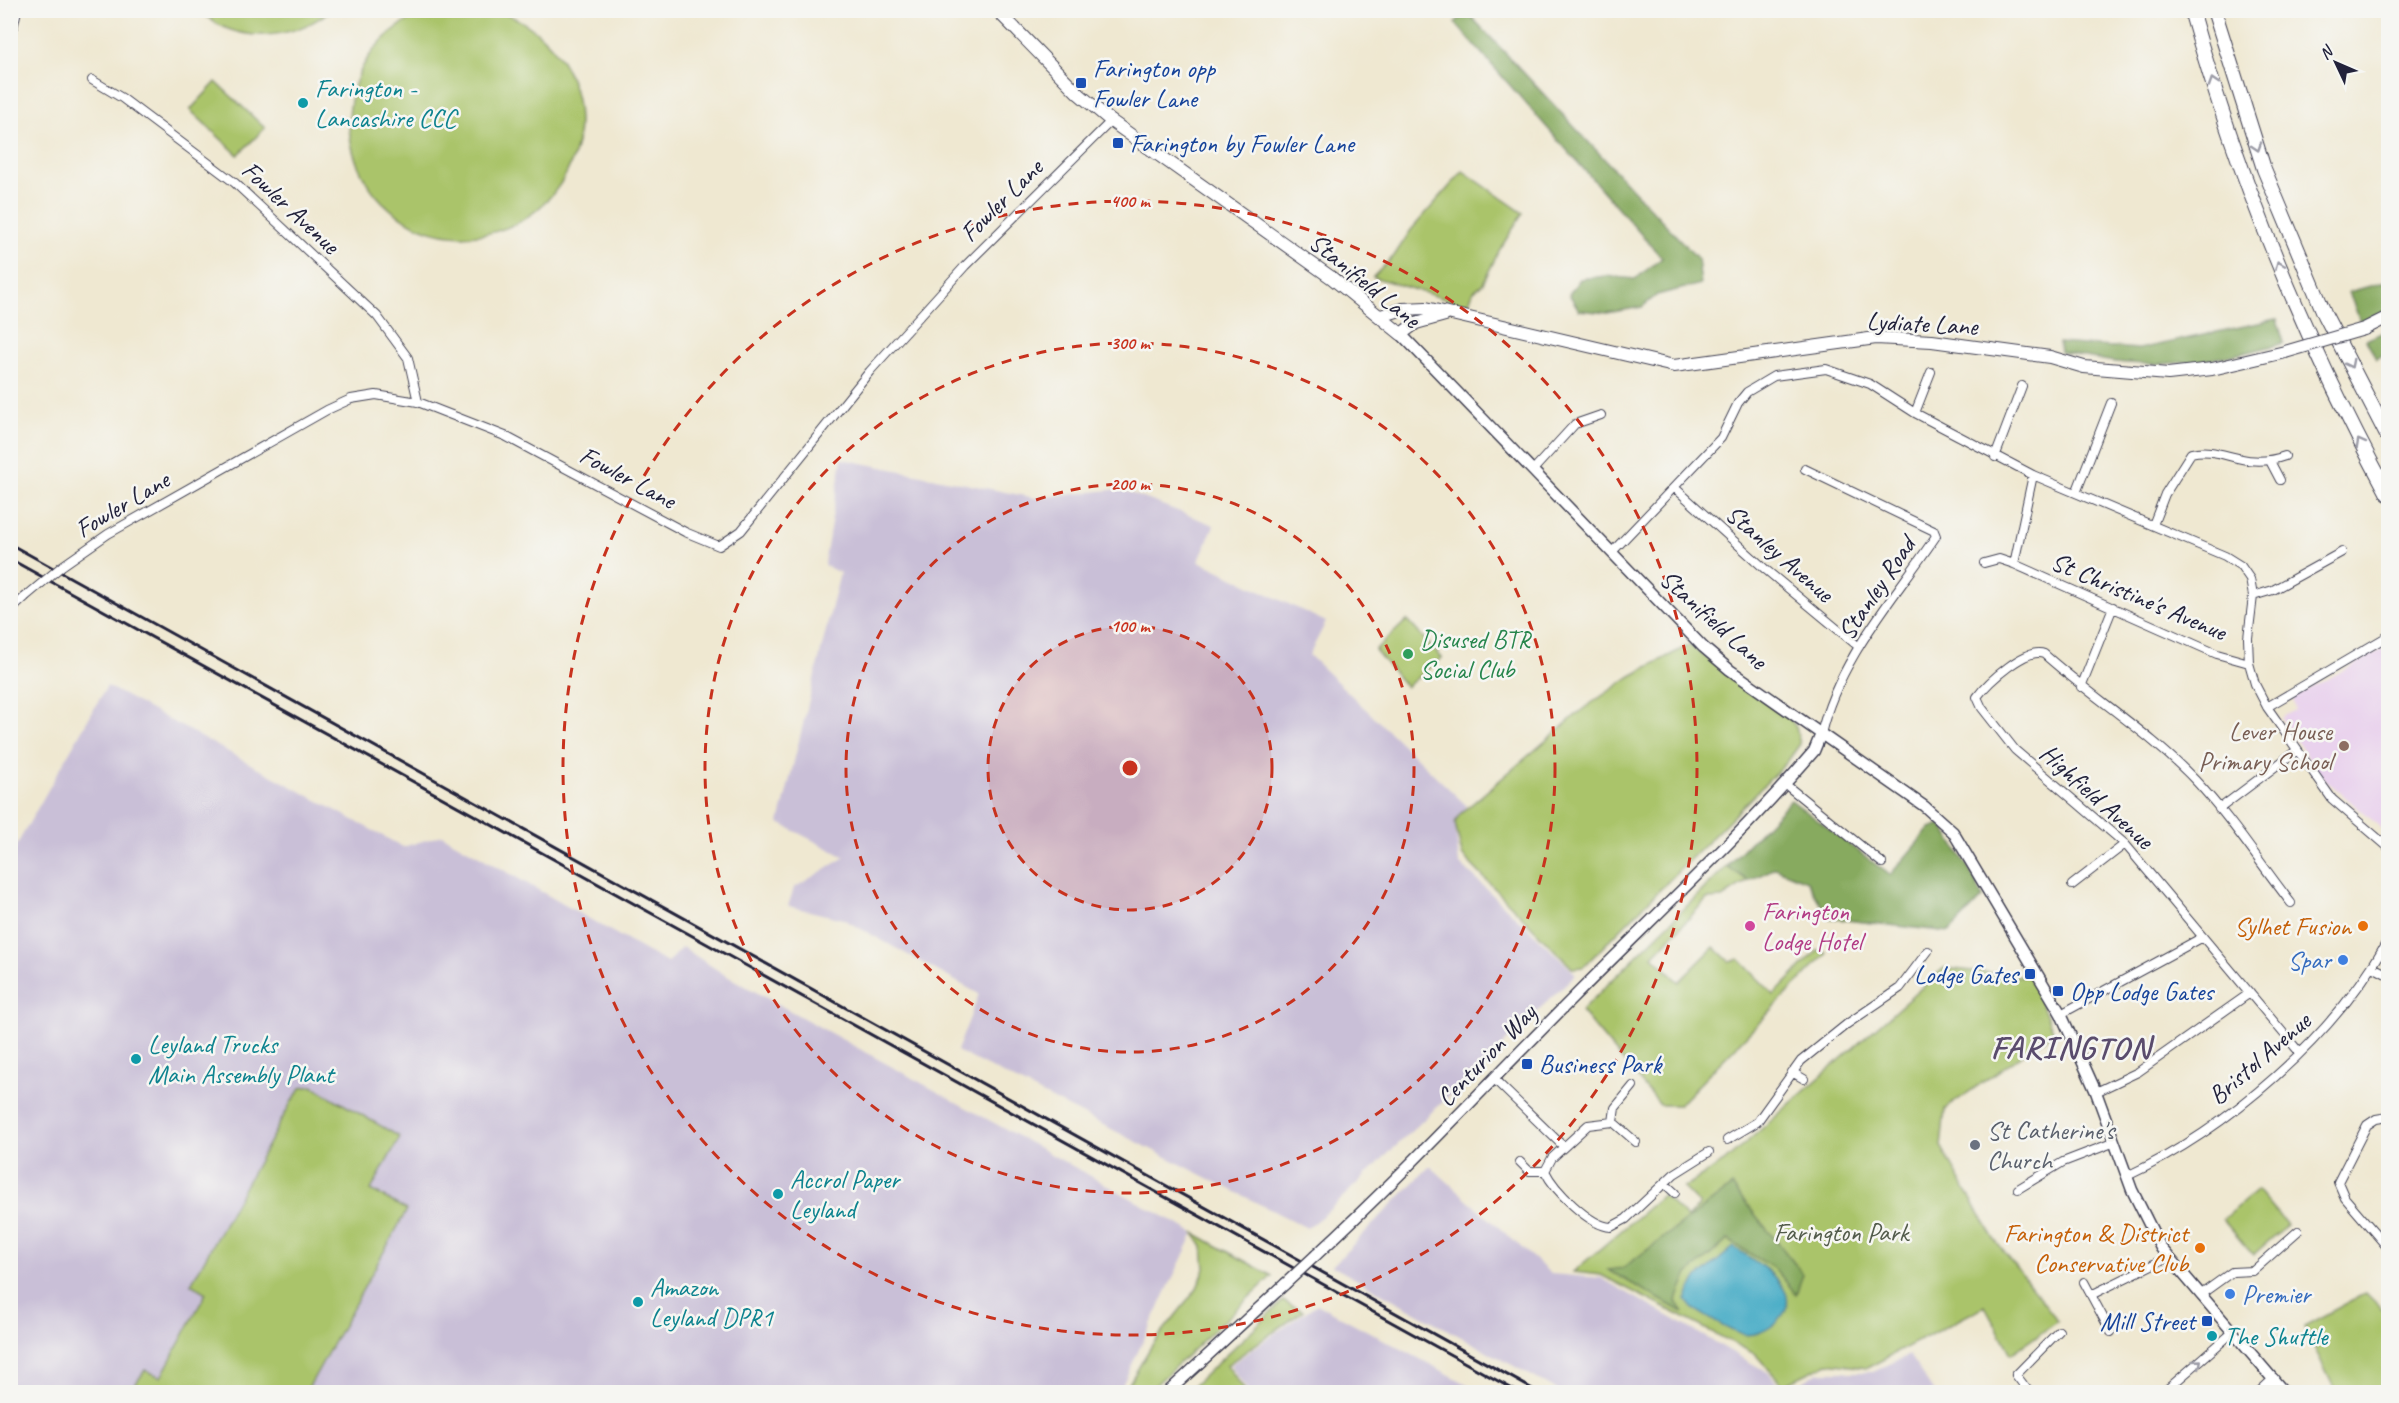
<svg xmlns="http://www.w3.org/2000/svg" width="2399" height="1403" font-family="Caveat,sans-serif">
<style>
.built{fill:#e9d2ed}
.industrial{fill:#c9bfd7}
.green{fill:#aac46a;stroke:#667352;stroke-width:1.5}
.forest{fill:#87aa5e;stroke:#54664c;stroke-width:1.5}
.water{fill:#46acc6;stroke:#346780;stroke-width:1.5}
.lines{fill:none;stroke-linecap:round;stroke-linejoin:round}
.street-casing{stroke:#414052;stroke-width:10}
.secondary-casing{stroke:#414052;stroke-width:13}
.primary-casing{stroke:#414052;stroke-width:14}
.highway-casing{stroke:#414052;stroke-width:16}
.street{stroke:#fff;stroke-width:8}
.secondary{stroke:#fff;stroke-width:10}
.primary{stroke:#fff;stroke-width:12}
.highway{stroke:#fff;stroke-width:14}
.rail{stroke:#22223b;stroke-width:3}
.street-bridge-casing{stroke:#414052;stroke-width:10;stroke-linecap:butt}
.secondary-bridge-casing{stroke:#414052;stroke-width:13;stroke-linecap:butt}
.primary-bridge-casing{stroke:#414052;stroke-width:14;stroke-linecap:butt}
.street-bridge{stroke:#fff;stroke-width:8}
.secondary-bridge{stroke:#fff;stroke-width:10}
.primary-bridge{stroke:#fff;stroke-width:12}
.oneway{stroke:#9c9ca7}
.ring{fill:none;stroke:#c8321e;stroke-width:3;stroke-dasharray:10 8}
.transit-dot{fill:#1a4fb4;stroke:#f6f6f2;stroke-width:2}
.culture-dot{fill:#0f9aa8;stroke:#f6f6f2;stroke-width:2}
.leisure-dot{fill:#2e9e5b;stroke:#f6f6f2;stroke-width:2}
.education-dot{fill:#8d6e63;stroke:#f6f6f2;stroke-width:2}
.hotel-dot{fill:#d1479c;stroke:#f6f6f2;stroke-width:2}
.food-dot{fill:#e8710a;stroke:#f6f6f2;stroke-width:2}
.shop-dot{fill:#3f7fe0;stroke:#f6f6f2;stroke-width:2}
.worship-dot{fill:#6b7280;stroke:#f6f6f2;stroke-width:2}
.labels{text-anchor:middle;stroke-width:5;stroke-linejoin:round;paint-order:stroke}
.transit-label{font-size:26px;fill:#164399;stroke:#f6f6f2;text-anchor:start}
.culture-label{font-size:26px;fill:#0d838f;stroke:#f6f6f2;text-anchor:start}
.street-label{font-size:26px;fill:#22223b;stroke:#f6f6f2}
.leisure-label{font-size:26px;fill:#27864d;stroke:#f6f6f2;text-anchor:start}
.education-label{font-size:26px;fill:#785e54;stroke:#f6f6f2;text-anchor:end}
.hotel-label{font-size:26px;fill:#b23c85;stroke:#f6f6f2;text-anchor:start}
.food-label{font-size:26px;fill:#c56008;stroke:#f6f6f2;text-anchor:end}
.shop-label{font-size:26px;fill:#366cbe;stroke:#f6f6f2;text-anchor:end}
.worship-label{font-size:26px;fill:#5b616d;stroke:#f6f6f2;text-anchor:start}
.park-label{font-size:26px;fill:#525b4b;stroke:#f6f6f2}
.district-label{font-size:32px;font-weight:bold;letter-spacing:1.5px;fill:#5a4c6d;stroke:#f6f6f2}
.centre{fill:#c8321e;stroke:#f6f6f2;stroke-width:3}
.ring-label{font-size:18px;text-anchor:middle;font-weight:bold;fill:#c8321e;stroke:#f6f6f2;stroke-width:5;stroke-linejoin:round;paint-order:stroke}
</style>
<rect width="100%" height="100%" fill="#f6f6f2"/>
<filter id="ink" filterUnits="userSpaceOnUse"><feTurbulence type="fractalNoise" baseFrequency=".0167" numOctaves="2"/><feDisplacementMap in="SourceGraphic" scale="12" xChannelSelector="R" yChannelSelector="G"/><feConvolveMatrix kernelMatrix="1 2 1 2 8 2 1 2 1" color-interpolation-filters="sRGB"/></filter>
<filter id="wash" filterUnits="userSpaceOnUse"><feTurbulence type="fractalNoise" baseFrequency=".008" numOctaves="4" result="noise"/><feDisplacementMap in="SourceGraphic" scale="24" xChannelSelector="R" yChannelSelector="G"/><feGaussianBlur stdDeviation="1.35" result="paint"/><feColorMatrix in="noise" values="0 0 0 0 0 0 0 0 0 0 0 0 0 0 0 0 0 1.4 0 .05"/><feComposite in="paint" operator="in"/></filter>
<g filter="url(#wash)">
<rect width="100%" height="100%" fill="#efe8d1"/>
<path class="built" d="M2388 646V834L2319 774 2281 718 2295 710 2293 698Z"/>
<path class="industrial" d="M842 459 1035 498 1120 489 1214 525 1199 561 1326 622 1309 655 1467 806 1455 822 1459 863 1576 974 1325 1214 1307 1228 957 1051 979 994 843 919 788 906 794 888 845 857 779 823 840 573 824 565Z
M107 686 403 847 442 835 667 963 682 947 725 975 1194 1233 1119 1392H11V855Z
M1430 1166 1551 1274 1601 1278 1769 1373 1785 1392H1561L1332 1266Z
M1317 1304 1482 1392H1249L1230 1365Z
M1909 1355 1934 1392H1786L1819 1372H1872Z"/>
<path class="green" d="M349 121a115 115 0 1 1 230 0a115 115 0 1 1-230 0Z
M200 11H330C292 40 237 46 200 11Z
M216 82 265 128 238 155 190 110Z
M1463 171 1523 213 1500 249 1483 283 1473 292 1468 306 1373 277 1394 256 1411 230Z
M1407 620 1442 658 1406 687 1375 650Z
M1689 645 1790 719 1796 727 1800 744 1787 762 1583 967 1572 968 1462 855 1455 823 1459 815 1583 709 1631 676Z
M1727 866 1748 881 1722 898 1707 899 1653 956 1679 982 1714 947 1729 961 1739 959 1774 995 1818 950 1827 953 1679 1105H1660L1581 1011Z
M1944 968 2029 977 2054 1032 1945 1109 1941 1146 1994 1239 2058 1321 2011 1354 1985 1306 1867 1368 1828 1363 1783 1385 1755 1354 1601 1275 1573 1272 1663 1195 1687 1218 1700 1205 1683 1188 1724 1162Z
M312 1086 400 1137 371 1190 407 1210 306 1392H130L145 1370 161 1377 206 1293 191 1284 292 1101 301 1088Z
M2257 1190 2287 1225 2253 1255 2223 1220Z
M1194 1233 1272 1276 1148 1392H1124L1152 1345 1196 1290 1205 1269 1203 1247Z
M2366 1293 2388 1315V1392H2336L2304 1326Z
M1283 1301 1303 1311 1227 1365 1246 1392H1187Z"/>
<path class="forest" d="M1466 11 1698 259 1701 284 1657 295 1642 307 1607 313 1579 310 1569 294 1580 279 1606 276 1635 279 1662 258 1455 23Z
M2388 281V310L2360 321 2349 292Z
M2277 319 2284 343C2233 357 2181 367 2128 363 2105 362 2082 356 2060 352L2059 343 2139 349Z
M2388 330V352L2376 359 2366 340Z
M1791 800 1890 875 1930 828 1941 824 1967 865 1983 897 1949 932 1829 918 1807 881 1775 868 1748 881 1727 866Z
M1732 1186 1803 1274 1796 1294 1775 1269 1728 1240 1688 1274 1676 1302 1684 1313 1608 1270 1623 1268Z"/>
<path class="water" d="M1734 1247C1750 1258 1778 1274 1786 1293 1795 1316 1761 1339 1742 1334 1725 1330 1707 1316 1692 1308L1686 1300 1696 1279Z"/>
</g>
<g filter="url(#ink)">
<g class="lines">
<g class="street-casing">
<path id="street" d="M92 80 122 98 235 183 377 316 408 358 418 402
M1915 413 1931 372
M1995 457 2022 386
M2270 461 2280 480
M1805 469 1934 531 1936 536C1895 597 1838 660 1821 734
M1533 470 1575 424 1601 415
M2033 475 2014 564 2217 654 2249 663
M1675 488 1765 569 1859 647
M2076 493 2111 403
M2153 525 2165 494 2191 453C2222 445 2243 471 2285 456
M1612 552 1721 438 1738 403 1747 392 1774 376 1826 369 1870 384 1915 413 2033 475 2225 556 2241 566 2250 579 2253 596 2248 638 2249 663 2255 684 2267 707 2332 799 2388 847
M1984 563 1999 559 2014 564
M62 566 108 534 327 410 351 399 376 395 418 402 505 436 685 532 719 546 741 531 870 371 965 266 1111 121
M2253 596 2273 590 2342 552
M10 611 25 597
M2081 687 2113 607
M2267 707 2388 636
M1785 784 1882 863
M2219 809 2296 751
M2072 885 2125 844
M2291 903C2260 863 2231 818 2195 780 2149 732 2093 698 2044 654 2026 647 1988 682 1977 697L1982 708 2015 750 2125 844 2300 1053
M2373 967 2388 975
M2061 1014 2203 937
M1792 1072 1804 1079
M1494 1079 1563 1146
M2096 1092 2138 1072 2250 993
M2388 1117 2376 1119 2367 1125 2338 1182 2345 1198 2388 1248
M1613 1122 1615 1108 1633 1086
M1727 1140 1757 1122 1801 1061 1847 1024 1900 988 1928 951
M1636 1142 1613 1122 1588 1125 1552 1158 1545 1171C1554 1190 1590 1226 1611 1227L1626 1219 1674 1174 1709 1152
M1520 1162 1529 1171H1545
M2127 1176C2227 1130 2335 1036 2388 940
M1664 1183 1675 1193
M2018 1189 2063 1162 2115 1142
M2084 1282 2111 1332
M2091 1295 2168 1257
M2200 1295 2232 1272 2253 1271 2298 1231
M2029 1392 2016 1375 2059 1331
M2164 1392 2232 1333
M2259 1392 2274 1378"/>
</g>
<g class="secondary-casing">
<path id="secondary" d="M1401 334 1703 647 1730 670 1924 806 1953 832 2061 1014 2096 1092 2132 1190 2161 1248 2284 1392
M1316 1255C1405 1173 1487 1084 1573 998 1654 916 1739 838 1814 751L1821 734
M1168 1392 1285 1284"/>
</g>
<g class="primary-casing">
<path id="primary" d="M997 10 1079 94 1111 121 1332 278 1401 334 1416 323 1445 315
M1381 316 1403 309 1426 308 1674 366 1876 338 1932 341 2050 357 2084 367 2168 374 2212 369 2285 352
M2364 329 2388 317"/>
</g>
<g class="highway-casing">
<path id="highway" d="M2191 10C2238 178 2305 341 2388 494
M2214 10 2264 169 2325 315 2388 437
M10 28 14 10"/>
</g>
<use href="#street" class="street"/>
<use href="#secondary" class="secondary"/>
<use href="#primary" class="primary"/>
<use href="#highway" class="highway"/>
<path class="rail" d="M10 544 1538 1392
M10 559 1518 1392"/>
<g class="street-bridge-casing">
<path id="street-bridge" d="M25 597 62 566"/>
</g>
<g class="secondary-bridge-casing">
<path id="secondary-bridge" d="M1285 1284 1316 1255"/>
</g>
<g class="primary-bridge-casing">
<path id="primary-bridge" d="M2285 352 2364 329"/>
</g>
<use href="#street-bridge" class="street-bridge"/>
<use href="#secondary-bridge" class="secondary-bridge"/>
<use href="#primary-bridge" class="primary-bridge"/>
</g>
<defs><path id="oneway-chevron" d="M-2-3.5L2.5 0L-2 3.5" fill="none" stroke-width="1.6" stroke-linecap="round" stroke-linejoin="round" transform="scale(1.5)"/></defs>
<g class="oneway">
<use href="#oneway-chevron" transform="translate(2213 82) rotate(-108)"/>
<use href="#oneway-chevron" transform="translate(2257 147) rotate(72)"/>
<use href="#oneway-chevron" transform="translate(2279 265) rotate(-113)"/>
<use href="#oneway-chevron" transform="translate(2350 364) rotate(63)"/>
<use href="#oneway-chevron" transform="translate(2360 443) rotate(-119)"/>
<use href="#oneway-chevron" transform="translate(2198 1363) rotate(-41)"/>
</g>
</g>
<circle cx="1130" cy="768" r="142" fill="#c8321e" fill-opacity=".12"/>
<g class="ring">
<circle cx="1130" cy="768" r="142"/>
<circle cx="1130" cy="768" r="284"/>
<circle cx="1130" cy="768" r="425"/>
<circle cx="1130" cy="768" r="567"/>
</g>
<g class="transit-dot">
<rect x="1075" y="77" width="12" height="12" rx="3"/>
<rect x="1112" y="137" width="12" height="12" rx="3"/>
<rect x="2024" y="968" width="12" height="12" rx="3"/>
<rect x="2052" y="985" width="12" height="12" rx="3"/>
<rect x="1521" y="1058" width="12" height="12" rx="3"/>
<rect x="2201" y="1315" width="12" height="12" rx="3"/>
</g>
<g class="culture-dot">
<circle cx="303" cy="103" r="6"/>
<circle cx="136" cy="1059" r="6"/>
<circle cx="778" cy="1194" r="6"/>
<circle cx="638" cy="1302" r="6"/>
<circle cx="2212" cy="1336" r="6"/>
</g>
<circle class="leisure-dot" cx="1408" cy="654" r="6"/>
<circle class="education-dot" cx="2344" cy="746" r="6"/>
<circle class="hotel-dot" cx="1750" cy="926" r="6"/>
<g class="food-dot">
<circle cx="2363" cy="926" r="6"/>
<circle cx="2200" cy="1248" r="6"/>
</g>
<g class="shop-dot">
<circle cx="2343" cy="960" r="6"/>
<circle cx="2230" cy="1294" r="6"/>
</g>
<circle class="worship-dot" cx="1975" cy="1145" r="6"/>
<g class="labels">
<g class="transit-label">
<text x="1093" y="77">Farington opp<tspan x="1093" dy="30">Fowler Lane</tspan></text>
<text x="1130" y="152">Farington by Fowler Lane</text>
<text x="2018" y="983" text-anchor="end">Lodge Gates</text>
<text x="2070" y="1000">Opp Lodge Gates</text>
<text x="1539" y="1073">Business Park</text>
<text x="2195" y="1330" text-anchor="end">Mill Street</text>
</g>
<g class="culture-label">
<text x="315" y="97">Farington -<tspan x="315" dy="30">Lancashire CCC</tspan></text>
<text x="148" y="1053">Leyland Trucks<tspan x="148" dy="30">Main Assembly Plant</tspan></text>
<text x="790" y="1188">Accrol Paper<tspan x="790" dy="30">Leyland</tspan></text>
<text x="650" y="1296">Amazon<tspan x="650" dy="30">Leyland DPR1</tspan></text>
<text x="2224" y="1345">The Shuttle</text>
</g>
<g class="street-label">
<text transform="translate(1001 200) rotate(-45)" y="9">Fowler Lane</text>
<text transform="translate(291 207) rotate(43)" y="9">Fowler Avenue</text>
<text transform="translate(1365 280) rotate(39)" y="9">Stanifield Lane</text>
<text transform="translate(1922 323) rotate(3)" y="9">Lydiate Lane</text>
<text transform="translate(628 477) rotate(28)" y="9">Fowler Lane</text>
<text transform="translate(122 504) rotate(-31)" y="9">Fowler Lane</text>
<text transform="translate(1780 553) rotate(41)" y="9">Stanley Avenue</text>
<text transform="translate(1876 588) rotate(-56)" y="9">Stanley Road</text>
<text transform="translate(2139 596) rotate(23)" y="9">St Christine's Avenue</text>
<text transform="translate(1714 619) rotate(42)" y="9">Stanifield Lane</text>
<text transform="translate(2097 796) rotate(42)" y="9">Highfield Avenue</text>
<text transform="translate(1486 1055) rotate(-46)" y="9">Centurion Way</text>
<text transform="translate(2259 1058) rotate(-41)" y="9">Bristol Avenue</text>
</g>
<g class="leisure-label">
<text x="1420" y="648">Disused BTR<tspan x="1420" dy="30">Social Club</tspan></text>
</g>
<g class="education-label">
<text x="2332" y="740">Lever House<tspan x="2332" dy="30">Primary School</tspan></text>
</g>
<g class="hotel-label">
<text x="1762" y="920">Farington<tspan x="1762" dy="30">Lodge Hotel</tspan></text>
</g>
<g class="food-label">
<text x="2351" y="935">Sylhet Fusion</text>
<text x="2188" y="1242">Farington &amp; District<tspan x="2188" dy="30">Conservative Club</tspan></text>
</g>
<g class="shop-label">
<text x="2331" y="969">Spar</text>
<text x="2242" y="1303" text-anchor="start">Premier</text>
</g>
<g class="worship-label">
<text x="1987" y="1139">St Catherine's<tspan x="1987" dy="30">Church</tspan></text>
</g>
<g class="park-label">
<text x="1841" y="1241">Farington Park</text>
</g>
<g class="district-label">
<text x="2071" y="1058">FARINGTON</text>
</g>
</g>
<circle cx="1130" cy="768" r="9" class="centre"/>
<g class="ring-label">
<text x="1130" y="207">400 m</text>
<text x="1130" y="349">300 m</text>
<text x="1130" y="490">200 m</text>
<text x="1130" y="632">100 m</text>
</g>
<rect width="2399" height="1403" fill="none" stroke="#f6f6f2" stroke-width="36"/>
<g transform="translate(2336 63) rotate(314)" stroke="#f6f6f2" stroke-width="4.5" paint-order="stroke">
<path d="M0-4.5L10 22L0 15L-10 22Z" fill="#22223b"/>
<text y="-9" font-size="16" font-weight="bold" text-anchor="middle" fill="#22223b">N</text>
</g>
</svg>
